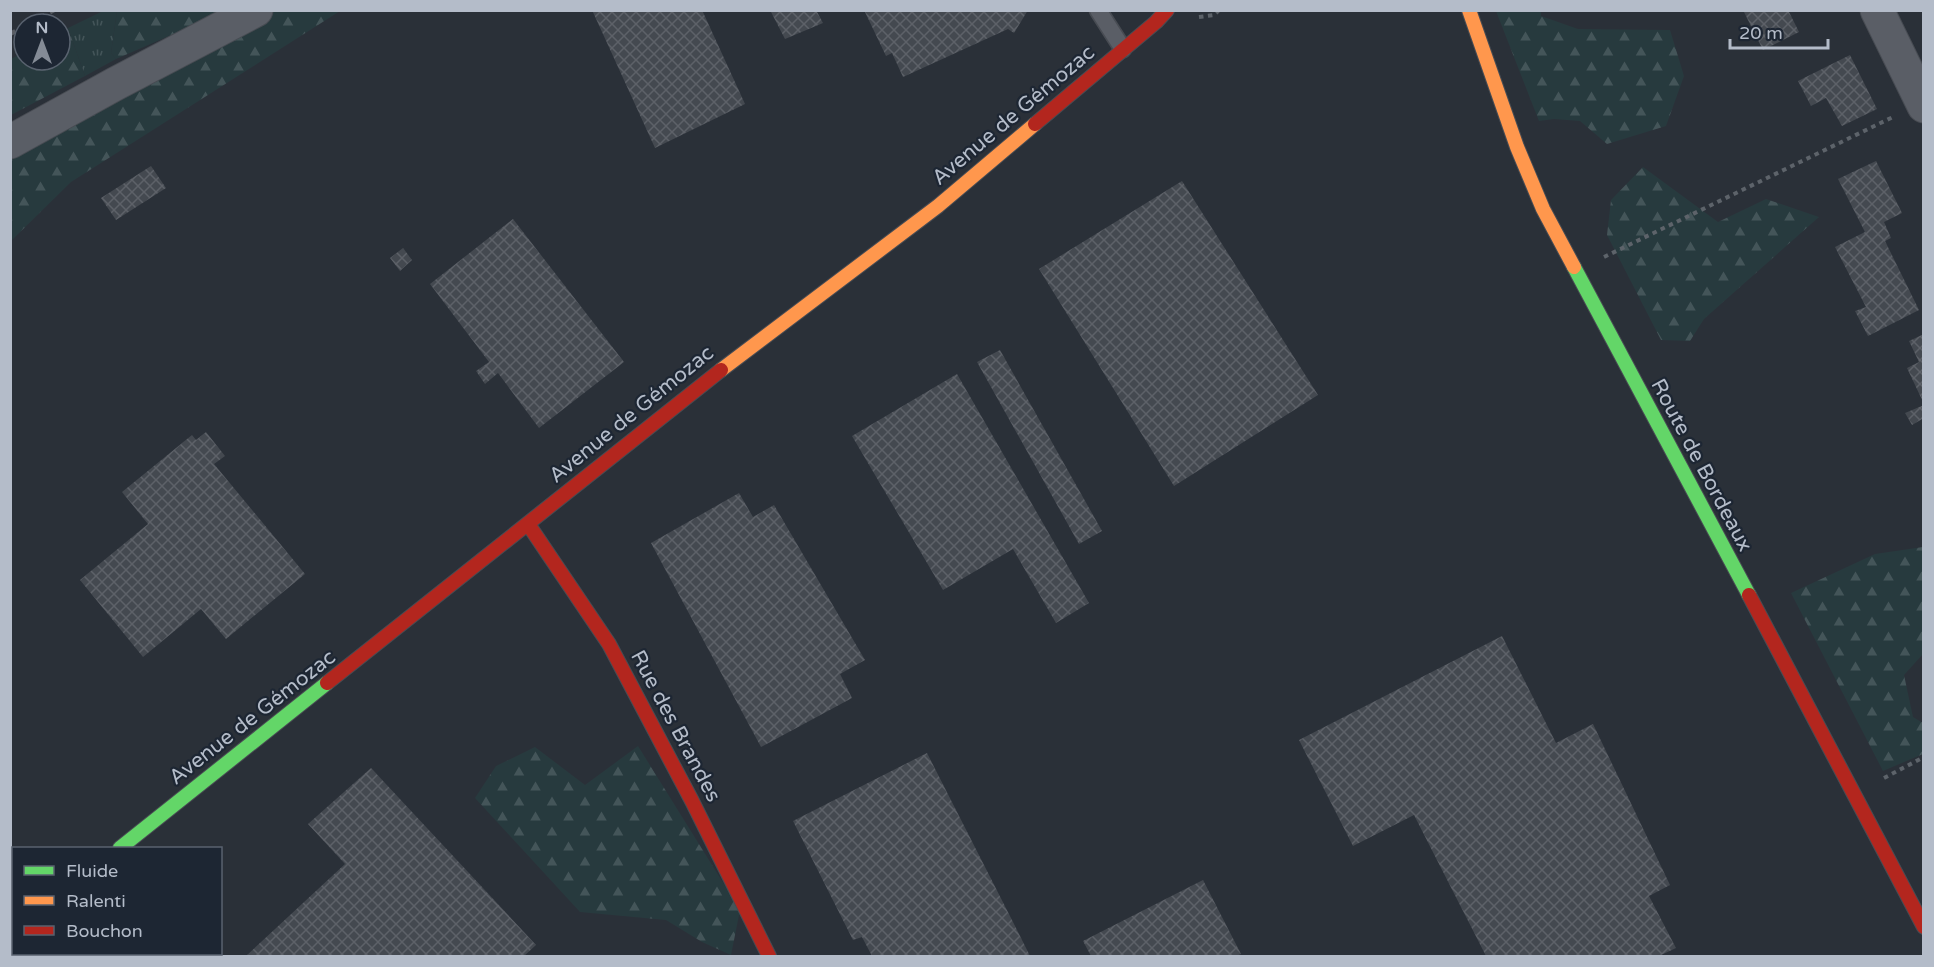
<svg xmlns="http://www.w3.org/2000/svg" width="1934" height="967" font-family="'Varela Round',sans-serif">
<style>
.grass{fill:url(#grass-tufts)}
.forest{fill:url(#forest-firs)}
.building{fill:url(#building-cross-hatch)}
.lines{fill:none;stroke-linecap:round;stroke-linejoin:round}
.lane-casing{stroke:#484c53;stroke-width:19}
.street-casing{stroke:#484c53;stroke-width:35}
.fast-casing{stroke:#484c53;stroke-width:16}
.slow-casing{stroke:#484c53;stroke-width:16}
.jam-casing{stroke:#484c53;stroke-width:16}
.path{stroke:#5d636a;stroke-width:4;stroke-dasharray:4.5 4.5;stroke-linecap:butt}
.lane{stroke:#5a5e66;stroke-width:16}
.street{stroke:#5a5e66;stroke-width:33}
.fast{stroke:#63d668;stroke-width:14}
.slow{stroke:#ff974d;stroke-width:14}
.jam{stroke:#b3261e;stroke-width:14}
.rail{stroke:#595d64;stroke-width:4.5;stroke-dasharray:6 6;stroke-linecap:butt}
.labels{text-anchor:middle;stroke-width:4.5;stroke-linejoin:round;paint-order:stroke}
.street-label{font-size:21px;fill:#b4bcc9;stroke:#1d2633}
</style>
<defs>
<pattern id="grass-tufts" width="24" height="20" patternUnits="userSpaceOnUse" patternTransform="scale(1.5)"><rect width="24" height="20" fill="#273a3e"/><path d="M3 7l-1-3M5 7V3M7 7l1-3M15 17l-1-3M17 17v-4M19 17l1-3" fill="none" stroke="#445559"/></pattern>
<pattern id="forest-firs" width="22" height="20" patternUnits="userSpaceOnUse" patternTransform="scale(1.5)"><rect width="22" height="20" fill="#273a3e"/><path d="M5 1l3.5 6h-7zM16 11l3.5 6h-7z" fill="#445559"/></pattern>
<pattern id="building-cross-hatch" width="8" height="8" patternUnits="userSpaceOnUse" patternTransform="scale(1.5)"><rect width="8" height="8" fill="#444950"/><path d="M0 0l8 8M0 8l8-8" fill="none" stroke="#5d6168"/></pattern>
</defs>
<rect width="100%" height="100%" fill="#2a3038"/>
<path class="grass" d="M103 11H117L111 53 116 59 85 76 68 28Z"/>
<path class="forest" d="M117 11H218L208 19 116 59 111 53Z
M276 11H340L71 182 11 241 10 153Z
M1496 11H1541V16L1578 29 1670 30 1684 76 1666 126 1607 144 1580 121 1554 119 1539 121Z
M68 28 85 76 11 115V59L24 52V60H60V33Z
M1643 167 1718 222 1766 199 1819 217 1704 319 1690 341 1661 340 1607 235 1611 200Z
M1923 547V654L1904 675 1913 717 1923 723V754L1883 771 1791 593 1875 554Z
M638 746 740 910 731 955 702 942 666 920 580 912 475 798 496 766 535 747 585 785Z"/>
<path class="building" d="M592 10H702L745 104 655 148Z
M770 10H816L823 23 785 39Z
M864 10H1028L1014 33 1008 29 903 77 892 53 886 56Z
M1743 10H1788L1799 32 1763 50Z
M1850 55 1877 109 1842 126 1826 98 1811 106 1798 81Z
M1876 161 1902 213 1884 222 1891 238 1885 241 1919 310 1868 336 1855 311 1866 307 1835 247 1865 232 1838 179Z
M151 166 166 188 116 220 101 198Z
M1182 181 1318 395 1174 486 1039 269Z
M513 219 624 362 539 428 498 373 485 384 476 371 489 362 430 284Z
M403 248 412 260 400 271 390 258Z
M1924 334V404L1907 368 1919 362 1909 341Z
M1000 350 1102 531 1079 544 977 362Z
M957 374 1089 603 1056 623 1013 549 943 590 852 436Z
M1924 405V418L1912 425 1905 413Z
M206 432 225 456 214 464 305 574 226 639 201 609 143 657 80 580 148 524 122 492 192 435 196 440Z
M739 493 753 517 774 505 865 660 840 674 852 698 761 747 651 543Z
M1502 636 1556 743 1593 724 1670 885 1649 896 1676 948 1659 956H1486L1414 815 1353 846 1299 740Z
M927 753 1013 922 1030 956H872L862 937 853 940 793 821Z
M371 768 536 945 524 956H246L345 864 308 824Z
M1203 880 1241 954 1236 956H1091L1083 941Z"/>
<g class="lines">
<g class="lane-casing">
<path id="lane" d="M1098 10 1123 49"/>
</g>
<g class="street-casing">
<path id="street" d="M1877 10 1924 106
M10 142 115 84 256 10"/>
</g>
<g class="fast-casing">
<path id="fast" d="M1574 267 1749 595
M120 848 327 683
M10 936 14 933"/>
</g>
<g class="slow-casing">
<path id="slow" d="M1469 10 1517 147 1543 209 1574 267
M721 370 938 206 1035 124"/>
</g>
<g class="jam-casing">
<path id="jam" d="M1035 124 1156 22 1167 10
M528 524 609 644 692 801 769 956
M1749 595 1924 927
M327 683 721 370"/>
</g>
<path class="path" d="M1199 17 1214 15 1219 10
M1604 257 1895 116
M1884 778 1924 757"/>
<use href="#lane" class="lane"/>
<use href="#street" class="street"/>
<use href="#fast" class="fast"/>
<use href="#slow" class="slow"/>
<use href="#jam" class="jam"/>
<path class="rail" d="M29 24 54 10
M10 34 24 27"/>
</g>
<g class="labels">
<g class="street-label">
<text transform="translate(1013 115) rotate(-40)" y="7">Avenue de Gémozac</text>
<text transform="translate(631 414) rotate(-39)" y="7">Avenue de Gémozac</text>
<text transform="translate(1702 465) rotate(62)" y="7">Route de Bordeaux</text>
<text transform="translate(252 717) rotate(-38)" y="7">Avenue de Gémozac</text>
<text transform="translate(676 726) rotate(62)" y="7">Rue des Brandes</text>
</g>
</g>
<rect width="1934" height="967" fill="none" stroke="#b4bcc9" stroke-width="24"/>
<rect x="12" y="847" width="210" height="108" fill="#1d2633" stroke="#59626f" stroke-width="1.5"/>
<rect x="24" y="866" width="30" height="9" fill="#63d668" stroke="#59626f" stroke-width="1.5"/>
<text x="66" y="877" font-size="18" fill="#b4bcc9">Fluide</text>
<rect x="24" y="896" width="30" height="9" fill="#ff974d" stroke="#59626f" stroke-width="1.5"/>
<text x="66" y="907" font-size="18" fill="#b4bcc9">Ralenti</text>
<rect x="24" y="926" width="30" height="9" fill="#b3261e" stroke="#59626f" stroke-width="1.5"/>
<text x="66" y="937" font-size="18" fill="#b4bcc9">Bouchon</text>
<g transform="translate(42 42)"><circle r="28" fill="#1d2633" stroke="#59626f" stroke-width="1.5"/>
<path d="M0-4.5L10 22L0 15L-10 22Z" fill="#848b96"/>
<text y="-9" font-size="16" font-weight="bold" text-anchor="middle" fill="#b4bcc9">N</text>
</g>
<path d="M1730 39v9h98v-9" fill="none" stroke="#b4bcc9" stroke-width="3"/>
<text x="1739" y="39" font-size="18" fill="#b4bcc9" stroke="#1d2633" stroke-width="4.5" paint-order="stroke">20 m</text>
</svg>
